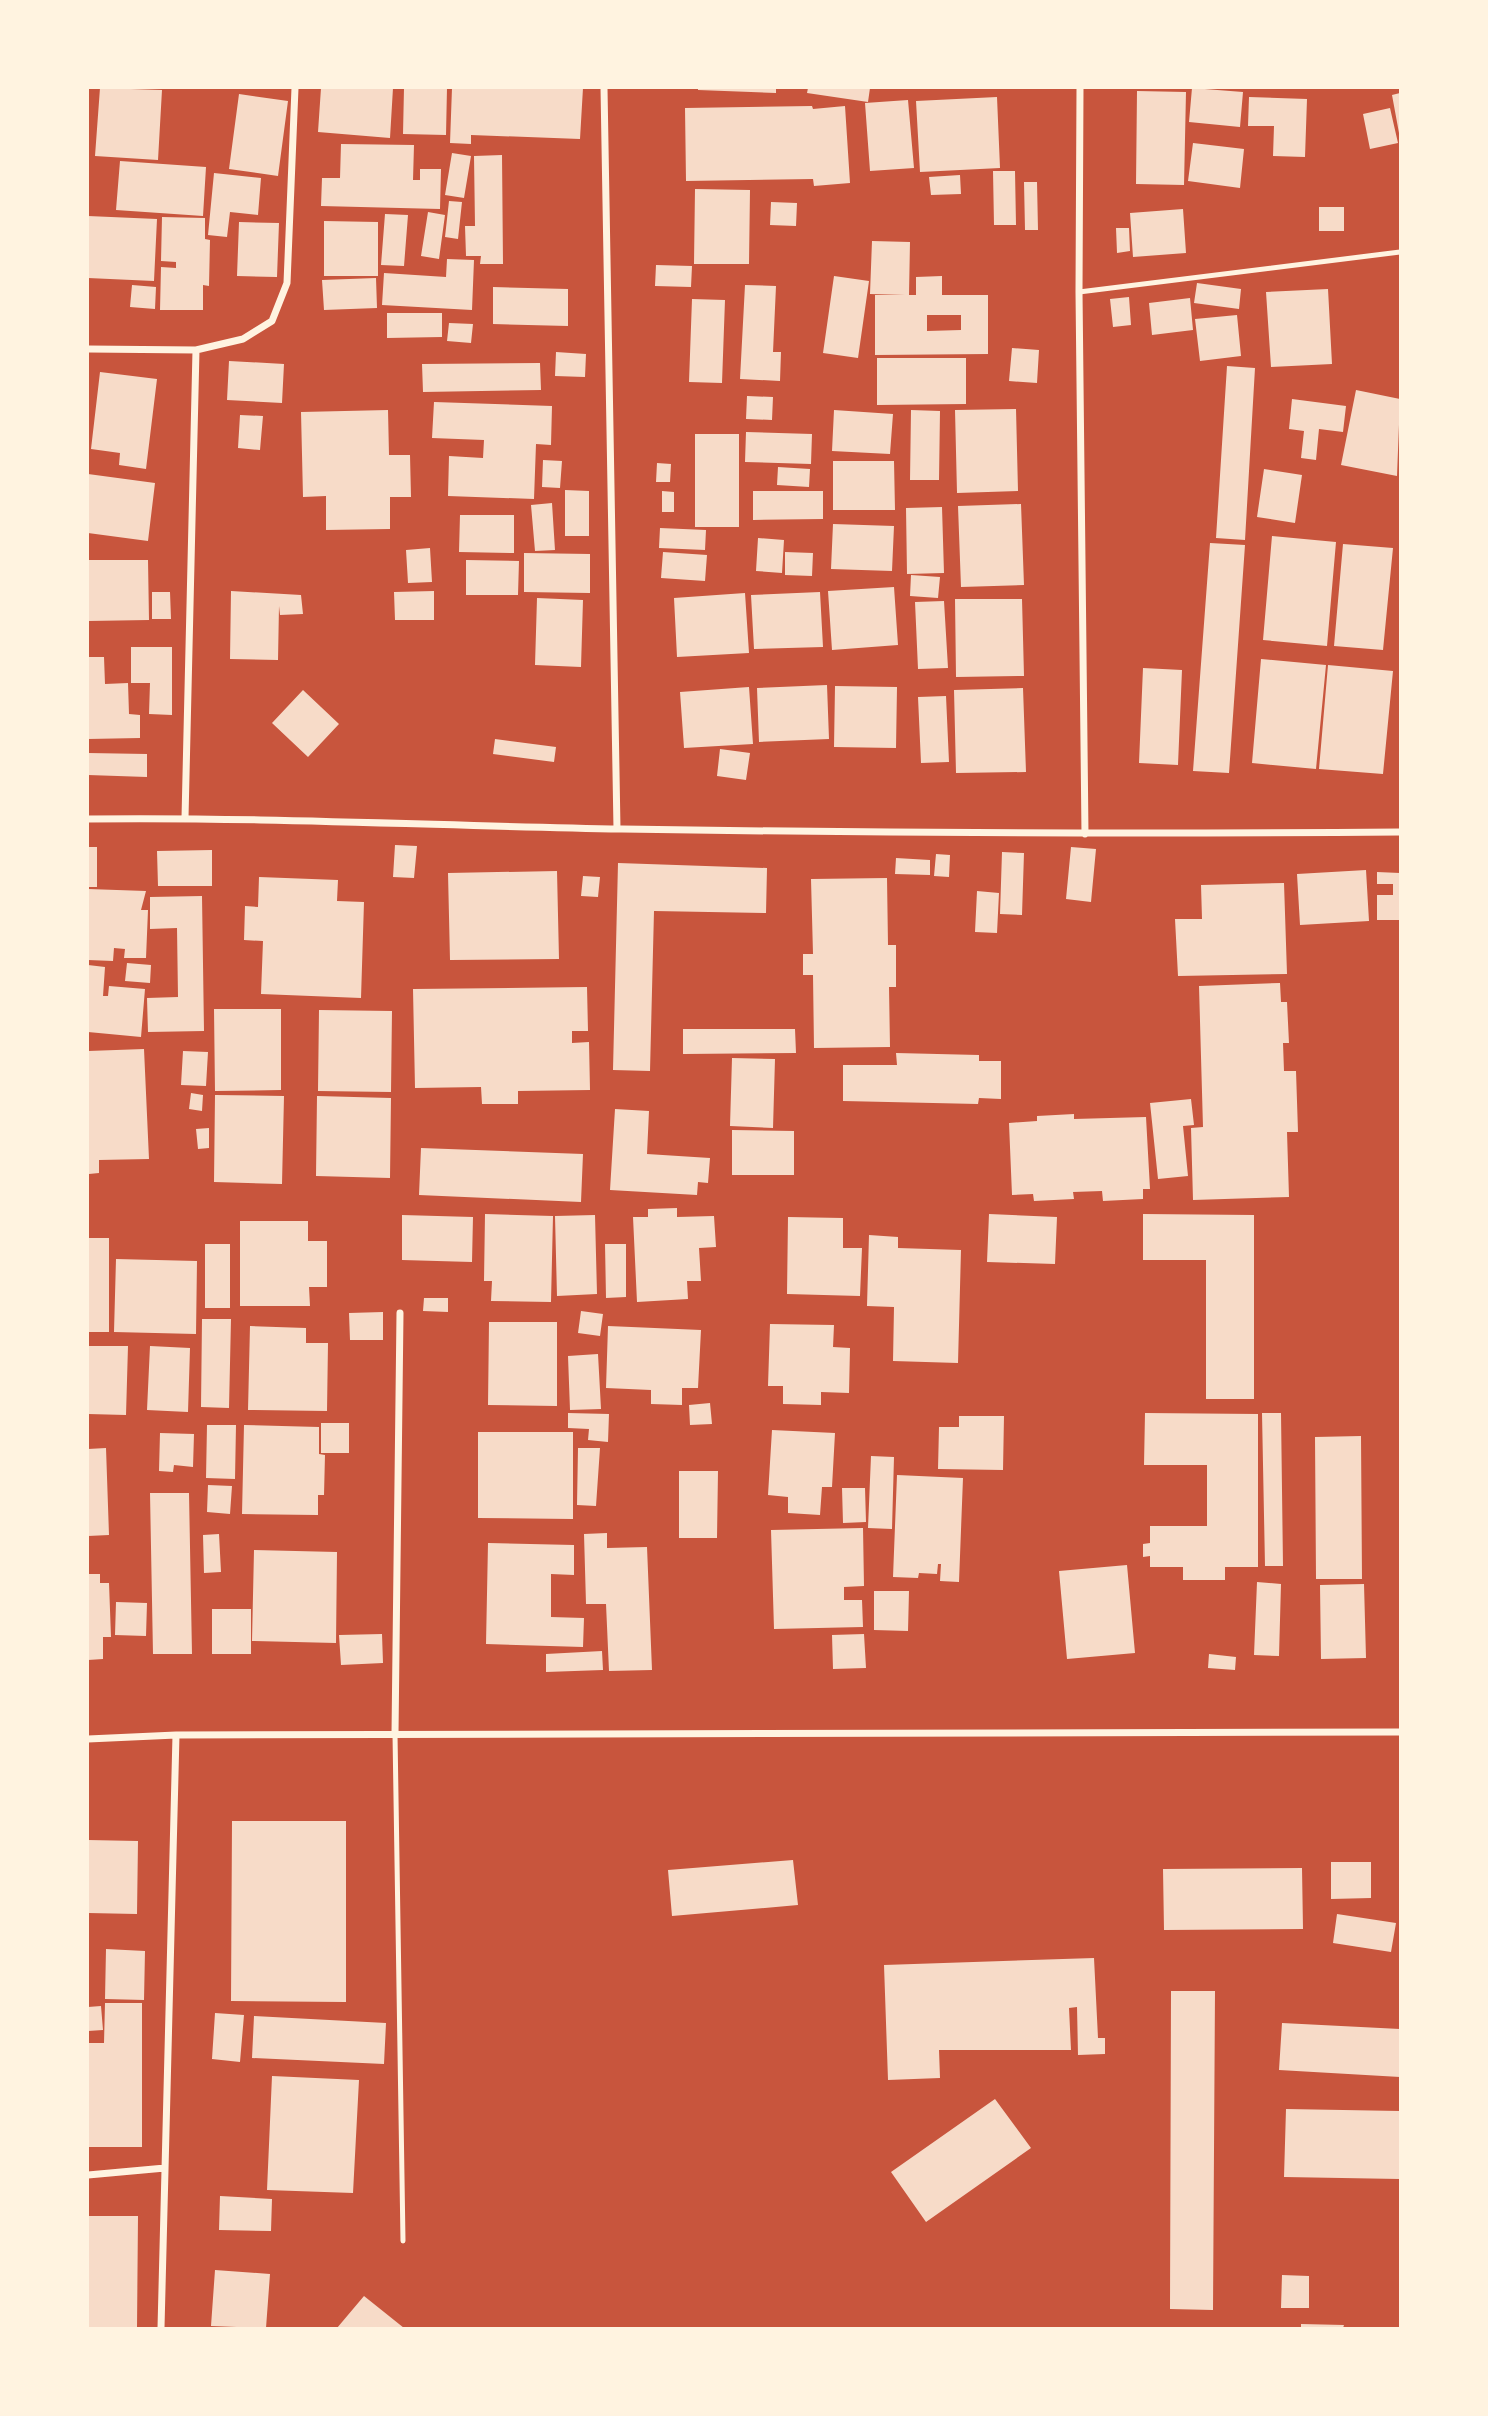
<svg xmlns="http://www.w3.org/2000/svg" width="1488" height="2416" font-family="'Fira Sans',sans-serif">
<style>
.building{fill:#f7dbc8;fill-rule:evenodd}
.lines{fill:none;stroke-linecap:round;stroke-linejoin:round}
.service{stroke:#fff3e0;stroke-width:5}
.minor{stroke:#fff3e0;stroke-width:7}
</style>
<rect width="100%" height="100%" fill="#c8553d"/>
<path class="building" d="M100 88 162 90 158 160 95 156Z
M321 88H393L390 138 318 132Z
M404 88H447L446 135 403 134Z
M452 88H583L580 139 471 135V144L450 143Z
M698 88H776V93L698 90Z
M808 88H870L868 102 807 93Z
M1192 88 1243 92 1240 127 1189 122Z
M1137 91 1186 92 1184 185 1136 184Z
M1400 93V133H1399L1392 95Z
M239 94 288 101 278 176 229 169Z
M997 97 1000 168 920 172 916 101Z
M1249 97 1307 99 1305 157 1273 156 1274 126H1248Z
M908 100 914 168 870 171 865 103Z
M812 106 813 109 845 106 850 183 814 186 813 179 686 181 685 108Z
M1390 108 1398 143 1370 149 1363 114Z
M1193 143 1244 149 1240 188 1188 181Z
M341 144 414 145 413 180H420V169H441L440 209 321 206 322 178H340Z
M452 153 471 156 464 198 445 195Z
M502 155 503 264H480L481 256H466L465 226H475L474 156Z
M120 161 206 167 203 216 116 210Z
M993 171H1015L1016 225H994Z
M214 173 261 178 258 215 230 212 227 237 208 235Z
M960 175 961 194 931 195 929 177Z
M1024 182H1037L1038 230H1025Z
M695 189 750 190 749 264H694Z
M449 201 462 202 458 239 445 237Z
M771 202 797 203 796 226 770 225Z
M1319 207H1344V231H1319Z
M1183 209 1186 253 1133 257 1130 213Z
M428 212 445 215 439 259 421 256Z
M385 214 408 215 404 266 381 265Z
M88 216 157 219 154 281 88 278Z
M162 217 205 218V239L210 240 209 286 203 285V310H160L161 267 176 268V262L161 261Z
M324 221 378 222V276H324Z
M239 222 279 223 277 277 237 276Z
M1116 228H1129L1130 251 1117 253Z
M872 241 910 242 909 295H916V277L942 276V295H988V354L875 355V295H905L870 294ZM927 315H961V330L927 331Z
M447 259 474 260 472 310 382 305 384 273 446 277Z
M656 265 692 266 691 287 655 286Z
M834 276 869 281 858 358 823 353Z
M376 278 377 308 324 310 322 280Z
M1197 283 1241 289 1239 309 1194 303Z
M132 285 156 287 155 309 130 307Z
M745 285 776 286 773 352H781L780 381 740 379Z
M493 287 568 289V326L493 324Z
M1328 289 1332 364 1271 367 1266 292Z
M1129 297 1131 325 1113 327 1110 299Z
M1190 298 1193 330 1152 335 1149 303Z
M692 299 725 300 722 383 689 382Z
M387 313H442V337L387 338Z
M1237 315 1241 356 1200 361 1195 319Z
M449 323 473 324 471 343 447 341Z
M1012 348 1039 350 1037 383 1009 381Z
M556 352 586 354 585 377 555 376Z
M877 358H966V404L877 405Z
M229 361 284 364 282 403 227 400Z
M540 363 541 390 423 392 422 364Z
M1227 366 1255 368 1245 540 1216 538Z
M100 372 157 379 146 469 119 465 120 453 91 449Z
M1356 390 1400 399 1397 476 1341 465Z
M747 396 773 397 772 420 746 419Z
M1292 399 1346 406 1343 432 1319 429 1316 460 1301 458 1304 431 1289 429Z
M434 402 552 406 551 445 536 444 534 499 448 496 449 456 483 458 484 440 432 438Z
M1016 409 1018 491 957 493 955 410Z
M388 410 389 455H410L411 497H390V529L326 530V496L303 497 301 412Z
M834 410 893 414 890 454 832 451Z
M911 410 940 411 939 480H910Z
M240 415 263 416 260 450 238 448Z
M746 432 812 434 811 464 745 462Z
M695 434H739V527H695Z
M543 460 562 461 560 488 542 487Z
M833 461H894L895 510H833Z
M657 463 671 464 670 482H656Z
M778 467 810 469 809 487 777 485Z
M1264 469 1302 475 1295 523 1257 517Z
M88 474 155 483 148 541 88 533Z
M565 490 589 491V536H565Z
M662 491 674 492V512H662Z
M753 491H823V519L753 520Z
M552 503 555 550 535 551 531 505Z
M1021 504 1024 585 961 587 958 506Z
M942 507 944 573 907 574 906 508Z
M460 515H514V553L459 552Z
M833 524 894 526 892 571 831 569Z
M660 528 706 530 705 550 659 548Z
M1272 536 1336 542 1327 646 1263 640Z
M758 538 784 540 782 573 756 571Z
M1210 543 1245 545 1229 773 1193 771Z
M1343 544 1393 548 1383 650 1334 646Z
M430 548 432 582 408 583 406 550Z
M663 552 707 555 705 581 661 578Z
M785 552 813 553 812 576 785 575Z
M524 553 590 554V593L524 592Z
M88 560H148L149 620 88 621Z
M466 560 519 561 518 595H466Z
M911 575 940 577 938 598 910 596Z
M894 587 898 645 832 650 828 591Z
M231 591 301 595 303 614 280 615 279 606 278 660 230 659Z
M434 591V620H395L394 592Z
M152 592H170L171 619H152Z
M820 592 823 647 754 649 751 595Z
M745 593 749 653 677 657 674 598Z
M537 598 583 600 581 667 535 665Z
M955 599H1022L1024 676 956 677Z
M944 601 948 668 918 669 915 602Z
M131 647H172V715L149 714 150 683H131Z
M88 657H104L105 684 128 683 129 714 140 715V738L88 739Z
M1261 659 1326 665 1316 769 1252 763Z
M1328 665 1393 671 1383 774 1319 769Z
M1143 668 1182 670 1178 765 1139 763Z
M827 685 829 739 759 742 757 688Z
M835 686 897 687 896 748 834 747Z
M749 687 753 744 684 748 680 692Z
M1023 688 1026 772 956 773 954 690Z
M303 690 339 724 308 757 272 723Z
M946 696 949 762 921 763 918 697Z
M495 739 556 747 554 762 493 754Z
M720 749 750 753 746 780 717 776Z
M88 753 147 754V777L88 775Z
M395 845 417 846 414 878 393 877Z
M88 847H97V887H88Z
M1071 847 1096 849 1091 902 1066 899Z
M212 850V886H158L157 851Z
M1002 852 1024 853 1022 915 1000 914Z
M936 854 950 855 949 877 934 876Z
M896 858 930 860V875L895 874Z
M618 863 767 868 766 913 654 911 650 1071 613 1070Z
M1366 870 1369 921 1300 925 1297 874Z
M557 871 559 959 450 960 448 873Z
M1377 872 1400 873V920H1377V895H1393V884H1377Z
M583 876 600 877 598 897 581 896Z
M259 877 338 880 337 901 364 902 361 998 261 994 263 941 244 940 245 906 258 907Z
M887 878 888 945H896V987H889L890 1047 814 1048 813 975H803V954H813L811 879Z
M1284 883 1287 974 1178 976 1175 919H1202L1201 885Z
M88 889 146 891 141 910H148L146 958H124L125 949 114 948 113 961 88 960Z
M977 891 999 893 997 933 975 932Z
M202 896 204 1031 148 1032 147 998 178 997 177 928 150 929V897Z
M127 963 151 965 150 983 125 981Z
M88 965 105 967 103 996H108L109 986 145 989 141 1037 88 1032Z
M1280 983 1281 1002H1287L1289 1043H1283L1284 1071H1296L1298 1132H1287L1289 1197 1193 1200 1191 1128 1203 1127 1199 986Z
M587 987 588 1031H572V1043L589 1042 590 1090 518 1091V1104H482L481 1087 415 1088 413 989Z
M214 1009H281V1090L215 1091Z
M319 1010 392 1011 391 1092 318 1091Z
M683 1029H795L796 1053 683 1054Z
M144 1049 149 1159 99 1160V1173L89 1174 88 1051Z
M183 1051 208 1052 206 1086 181 1085Z
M896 1053 979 1055V1061H1001V1099L979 1098 978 1104 843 1101V1065H897Z
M732 1058 775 1059 773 1128 730 1126Z
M191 1093 203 1095 202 1111 189 1109Z
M215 1095 284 1096 282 1184 214 1182Z
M317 1096 391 1098 390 1178 316 1176Z
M1191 1099 1194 1125 1183 1126 1188 1176 1158 1179 1150 1103Z
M615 1109 649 1111 647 1154 710 1158 708 1183 698 1182 697 1195 610 1190Z
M1074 1114V1119L1146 1117 1150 1189H1143V1199L1103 1201 1102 1191 1073 1192 1074 1199 1034 1201 1033 1194 1012 1195 1009 1123 1037 1121V1116Z
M209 1128V1148L198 1149 196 1129Z
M732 1130 794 1131V1175H732Z
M421 1148 583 1154 581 1202 419 1195Z
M677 1208V1217L714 1216 716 1247 699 1248 701 1281H687L688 1299 637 1302 633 1217H648V1209Z
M485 1214 553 1216 551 1302 491 1301 492 1281H484Z
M989 1214 1057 1217 1055 1264 987 1262Z
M1143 1214 1254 1215V1399H1206V1260H1143Z
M402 1215 473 1217 472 1262 402 1260Z
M595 1215 597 1294 557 1296 555 1216Z
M788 1217 843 1218V1248H862L860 1296 787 1294Z
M240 1221H308V1241H327V1287H309L310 1306H240Z
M869 1235 898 1237V1248L961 1250 958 1363 893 1361 894 1307 867 1306Z
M88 1238H109V1332H88Z
M205 1244H230V1308H205Z
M605 1244H626V1297L606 1298Z
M116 1259 197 1261 196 1334 114 1332Z
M424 1298H448V1312L423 1311Z
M581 1311 603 1314 600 1336 578 1333Z
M383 1312V1340H350L349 1313Z
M202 1319H231L229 1408 201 1407Z
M489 1322H557V1406L488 1405Z
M770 1324 834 1325 833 1347 850 1348 849 1393 821 1392V1405L783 1404V1386H768Z
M250 1326 306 1328V1343H328L327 1411 248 1410Z
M608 1326 701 1330 698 1388H682V1405L651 1404V1390L606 1388Z
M88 1346H128L126 1415 88 1414Z
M150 1346 190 1348 188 1412 147 1410Z
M598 1354 601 1409 570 1410 568 1356Z
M710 1403 712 1424 690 1425 689 1405Z
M568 1413 609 1414 608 1442 588 1440 589 1429 568 1428Z
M1145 1413 1258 1414V1567H1225V1580H1183V1567H1150V1556L1143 1557V1544L1150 1543V1526H1207V1465H1144Z
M1262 1413H1281L1283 1566H1265Z
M959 1416H1004L1003 1470 938 1469 939 1427H959Z
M321 1423H349V1453H321Z
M207 1425H236L235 1479 206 1478Z
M244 1425 319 1427V1454L325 1455 324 1495H318V1515L242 1514Z
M772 1430 835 1433 832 1487H822L820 1515 788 1513V1497L768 1495Z
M478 1432H573V1519L478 1518Z
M160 1433 194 1434 193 1467 174 1465 173 1472 159 1471Z
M1361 1436 1362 1579H1316L1315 1437Z
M106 1448 109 1535 88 1536V1449Z
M578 1448H600L596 1506 577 1505Z
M871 1456 894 1457 892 1529 868 1528Z
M679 1471H718L717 1538H679Z
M897 1475 963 1478 959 1582 940 1581 941 1564H938L937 1574 919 1573 918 1578 893 1577Z
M208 1485 232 1486 230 1514 207 1512Z
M842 1488H865L866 1522 843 1523Z
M150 1493H189L192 1654H153Z
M863 1528 864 1586 844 1587V1600H862L863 1627 774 1629 771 1530Z
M607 1533V1548L647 1547 652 1670 609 1671 606 1604H586L584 1534Z
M219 1534 221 1572 204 1573 203 1535Z
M488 1543 574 1545V1575L551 1574V1617L584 1618 583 1647 486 1644Z
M254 1550 337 1552 336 1643 252 1641Z
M1127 1565 1135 1653 1067 1659 1059 1571Z
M88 1574H100V1583H109L111 1637H103V1659L88 1660Z
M1257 1582 1281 1584 1279 1656 1254 1655Z
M1364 1584 1366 1658 1321 1659 1320 1585Z
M874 1591H909L908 1631 874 1630Z
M116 1602 147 1603 146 1636 115 1635Z
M212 1609H251V1654H212Z
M382 1634 383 1663 341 1665 339 1635Z
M864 1634 866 1668 833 1669 832 1635Z
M602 1651 603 1670 546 1672V1654Z
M1209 1654 1236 1657 1235 1670 1208 1668Z
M232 1821H346V2002L231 2001Z
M88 1840 138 1841 137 1914 88 1913Z
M793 1860 798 1905 672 1916 668 1870Z
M1331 1862H1371V1898L1331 1899Z
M1302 1868 1303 1929 1164 1930 1163 1869Z
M1337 1914 1396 1923 1391 1952 1333 1943Z
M106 1949 145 1951 144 2000 105 1999Z
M1094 1958 1098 2038H1105V2054L1078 2055 1077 2007 1069 2008 1071 2050H939L940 2078 888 2080 884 1965Z
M1171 1991H1215L1213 2310 1170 2309Z
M105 2003H142V2147H88V2043H104Z
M101 2006 103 2030 88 2031V2007Z
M215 2013 244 2015 240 2062 212 2059Z
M254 2016 386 2023 384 2064 252 2058Z
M1282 2023 1400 2029V2077L1279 2070Z
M272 2076 359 2080 353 2193 267 2190Z
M995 2099 1031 2148 926 2222 891 2172Z
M1286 2109 1400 2111V2179L1284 2177Z
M220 2196 272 2199 271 2231 219 2230Z
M88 2216H138L137 2328H88Z
M215 2270 270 2274 266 2328 211 2326Z
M1282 2275 1309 2276V2308H1281Z
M364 2296 404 2328H337Z
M1301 2324 1344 2325 1343 2328H1301Z"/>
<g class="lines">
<path class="service" d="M1079 292 1400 252
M395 1734 403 2241"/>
<path class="minor" d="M604 88 617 829
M1080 88 1079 292 1085 834
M88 349 196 350 243 339 272 321 287 283 295 88
M185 818 196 350
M88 819C266 817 444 826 622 829 881 833 1141 834 1400 832
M395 1734 400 1313
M88 1739 176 1735 1400 1732
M88 2175 165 2168
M161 2328 176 1735"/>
</g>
<rect width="1488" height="2416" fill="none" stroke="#fff3e0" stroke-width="178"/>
</svg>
